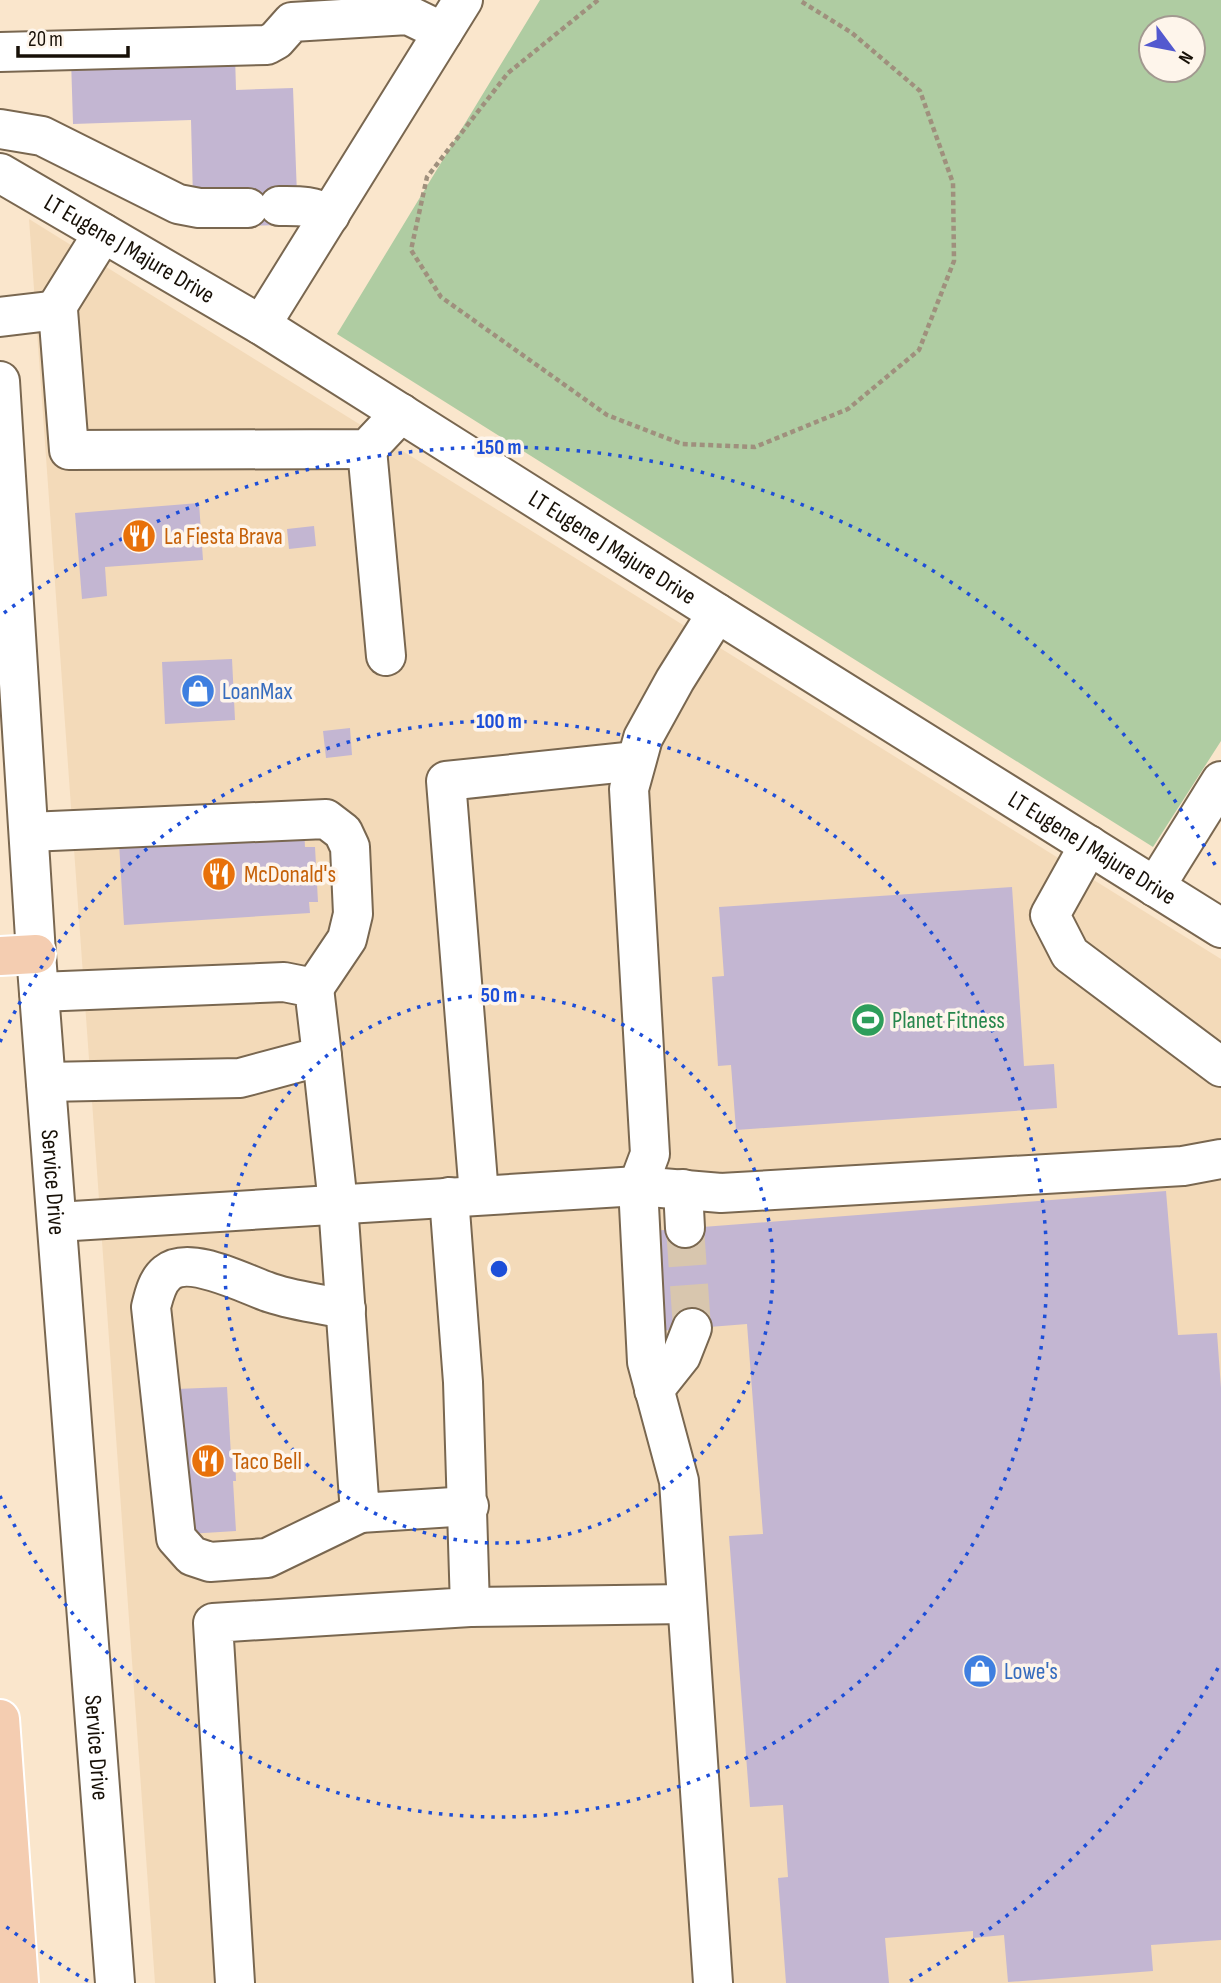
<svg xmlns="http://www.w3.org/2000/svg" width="1221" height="1983" font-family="'Sofia Sans Condensed',sans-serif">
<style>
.built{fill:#f3dab9}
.green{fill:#afcca2;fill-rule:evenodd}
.building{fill:#c3b6d2}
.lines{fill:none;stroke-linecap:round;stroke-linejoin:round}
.minor-tunnel{stroke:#d8c6ae;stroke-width:38;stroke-dasharray:38 19;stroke-linecap:butt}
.minor-casing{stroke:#796750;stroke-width:42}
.major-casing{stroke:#fff;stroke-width:42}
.path{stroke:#9f907d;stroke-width:4.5;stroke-dasharray:5 3.5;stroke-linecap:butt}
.minor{stroke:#fff;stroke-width:38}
.major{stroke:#f4cdb1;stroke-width:38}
.ring{fill:none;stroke:#1d4ed8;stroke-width:3.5;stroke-dasharray:3.5 7}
.labels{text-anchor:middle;stroke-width:7;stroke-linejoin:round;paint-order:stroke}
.street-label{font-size:24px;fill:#171007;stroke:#fef5eb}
.food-label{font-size:24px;fill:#c56008;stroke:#fef5eb;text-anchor:start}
.shop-label{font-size:24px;fill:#366cbe;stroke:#fef5eb;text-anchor:start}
.leisure-label{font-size:24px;fill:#27864d;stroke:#fef5eb;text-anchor:start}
.centre{fill:#1d4ed8;stroke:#fef5eb;stroke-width:3.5}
.ring-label{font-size:21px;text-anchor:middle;font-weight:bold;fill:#1d4ed8;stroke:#fef5eb;stroke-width:7;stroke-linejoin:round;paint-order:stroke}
</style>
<rect width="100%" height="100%" fill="#fae6cc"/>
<path class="built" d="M29 219 1221 959V1983H155Z"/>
<path class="green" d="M540 0H1221V741L1153 847 337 334ZM1151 28H1193V70H1151Z"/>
<path class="building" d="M235 55 236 90 293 88 297 195 280 225 249 226 193 199 191 120 73 124 71 59Z
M199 503 203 560 105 567 107 596 82 599 75 513Z
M314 526 316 546 289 549 287 529Z
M232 659 235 720 165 724 162 662Z
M350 728 352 755 326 758 323 731Z
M304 826 305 847H315L318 902H309L310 913 124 925 119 843Z
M1012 887 1024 1066 1054 1064 1057 1108 736 1130 731 1065 718 1066 712 977 724 976 719 907Z
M1166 1191 1178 1335 1217 1333 1221 1388V1940L1151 1945 1153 1971 1008 1982 1004 1935 973 1938V1931L885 1938 889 1983H786L778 1878 788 1877 783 1805 750 1807 729 1536 763 1534 747 1324 659 1331 651 1231Z
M227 1387 231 1455H235L236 1481H233L236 1531 188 1534 176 1389Z"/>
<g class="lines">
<path class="minor-tunnel" d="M685 1228 692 1328"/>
<g class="minor-casing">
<g id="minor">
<path d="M0 52 267 45 276 40 292 22 408 15 443 32"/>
<path d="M0 129 42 136 178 204 199 208H248"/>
<path id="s1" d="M0 173 261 325 717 613 1221 928"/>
<path d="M279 206C299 206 312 205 330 215"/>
<path d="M55 310 103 233"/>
<path d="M0 317 58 310 69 450 367 449 401 413"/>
<path d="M261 325 463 0"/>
<path id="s2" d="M0 381 36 954 115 1983"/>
<path d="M367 449 386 656"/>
<path d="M29 832 326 819 343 832 350 847 353 914 347 939 314 988"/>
<path d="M1089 845 1050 915 1070 954 1221 1067"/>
<path d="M1155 887 1221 781"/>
<path d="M39 992 284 982 314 988 322 1056 240 1078 46 1082"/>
<path d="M322 1056 338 1204 360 1513 469 1506"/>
<path d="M683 1189 685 1228"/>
<path d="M479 1195 446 781 636 761"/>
<path d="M57 1222 638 1186 721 1193 1183 1166 1221 1159"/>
<path d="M346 1309C321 1304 295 1301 271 1293 246 1285 190 1254 167 1273 157 1281 154 1295 151 1307L176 1538 192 1556 210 1562 267 1558 360 1513"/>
<path d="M654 1390 681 1356 692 1328"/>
<path d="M470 1607 687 1604"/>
<path d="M235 1983 213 1623 470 1607 463 1382 449 1197"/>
<path d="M713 1983 679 1481 647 1362 638 1186 650 1154 629 789 643 738 675 680 717 613"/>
</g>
</g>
<g class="major-casing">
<path id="major" d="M0 956 36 954
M0 1719 19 1983"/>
</g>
<path class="path" d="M598 0 508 73 427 177 411 250 441 297 607 415 682 444 755 447 848 409 919 350 954 261 953 183 920 91 852 33 799 0"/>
<use href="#minor" class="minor"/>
<use href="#major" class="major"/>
</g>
<g class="ring">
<circle cx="499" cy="1269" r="274"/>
<path d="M0 1042A548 548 0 1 1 0 1496"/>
<path d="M1218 1668A822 822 0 0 1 910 1981M88 1981A822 822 0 0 1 4 1925M4 613A822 822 0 0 1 1218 870"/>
</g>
<defs>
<g id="restaurant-disc" transform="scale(1.75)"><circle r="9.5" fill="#e8710a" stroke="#fef5eb"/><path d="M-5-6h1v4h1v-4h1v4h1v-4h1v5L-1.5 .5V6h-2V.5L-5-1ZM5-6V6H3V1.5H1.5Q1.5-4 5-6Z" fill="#fff"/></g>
<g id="shop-disc" transform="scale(1.75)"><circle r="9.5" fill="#3f7fe0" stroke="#fef5eb"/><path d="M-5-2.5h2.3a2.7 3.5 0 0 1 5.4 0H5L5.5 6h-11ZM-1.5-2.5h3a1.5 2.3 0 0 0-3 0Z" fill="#fff"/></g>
<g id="stadium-disc" transform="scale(1.75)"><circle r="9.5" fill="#2e9e5b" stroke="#fef5eb"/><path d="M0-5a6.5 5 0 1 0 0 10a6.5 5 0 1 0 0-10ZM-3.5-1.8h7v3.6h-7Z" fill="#fff"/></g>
</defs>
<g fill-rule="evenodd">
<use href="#restaurant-disc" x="139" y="536"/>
<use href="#shop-disc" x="198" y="691"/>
<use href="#restaurant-disc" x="219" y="874"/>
<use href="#stadium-disc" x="868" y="1020"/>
<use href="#restaurant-disc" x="208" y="1461"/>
<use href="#shop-disc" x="980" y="1671"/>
</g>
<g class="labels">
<g class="street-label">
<text dy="8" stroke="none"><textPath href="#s1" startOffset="150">LT Eugene J Majure Drive</textPath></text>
<text dy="8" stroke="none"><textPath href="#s1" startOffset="718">LT Eugene J Majure Drive</textPath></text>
<text dy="8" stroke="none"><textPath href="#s1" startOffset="1284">LT Eugene J Majure Drive</textPath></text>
<text dy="8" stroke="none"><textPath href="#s2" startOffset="803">Service Drive</textPath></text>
<text dy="8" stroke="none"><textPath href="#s2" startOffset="1370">Service Drive</textPath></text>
</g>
<g class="food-label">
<text x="164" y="544">La Fiesta Brava</text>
<text x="244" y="882">McDonald's</text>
<text x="232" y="1469">Taco Bell</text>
</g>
<g class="shop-label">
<text x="222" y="699">LoanMax</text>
<text x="1004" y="1679">Lowe's</text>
</g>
<g class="leisure-label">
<text x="892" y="1028">Planet Fitness</text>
</g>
</g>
<circle cx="499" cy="1269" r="10" class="centre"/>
<g class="ring-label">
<text x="499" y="454">150 m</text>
<text x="499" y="728">100 m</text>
<text x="499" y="1002">50 m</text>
</g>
<g transform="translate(1172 49) rotate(122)"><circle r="33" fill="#fef5eb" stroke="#a29990" stroke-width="2"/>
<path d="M0-5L12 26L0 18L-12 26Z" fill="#5359cf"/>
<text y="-10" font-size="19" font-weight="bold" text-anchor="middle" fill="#171007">N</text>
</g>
<path d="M18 46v10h110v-10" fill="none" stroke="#171007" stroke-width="3.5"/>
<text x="28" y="46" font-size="21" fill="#171007" stroke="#fef5eb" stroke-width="5" paint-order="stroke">20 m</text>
</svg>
